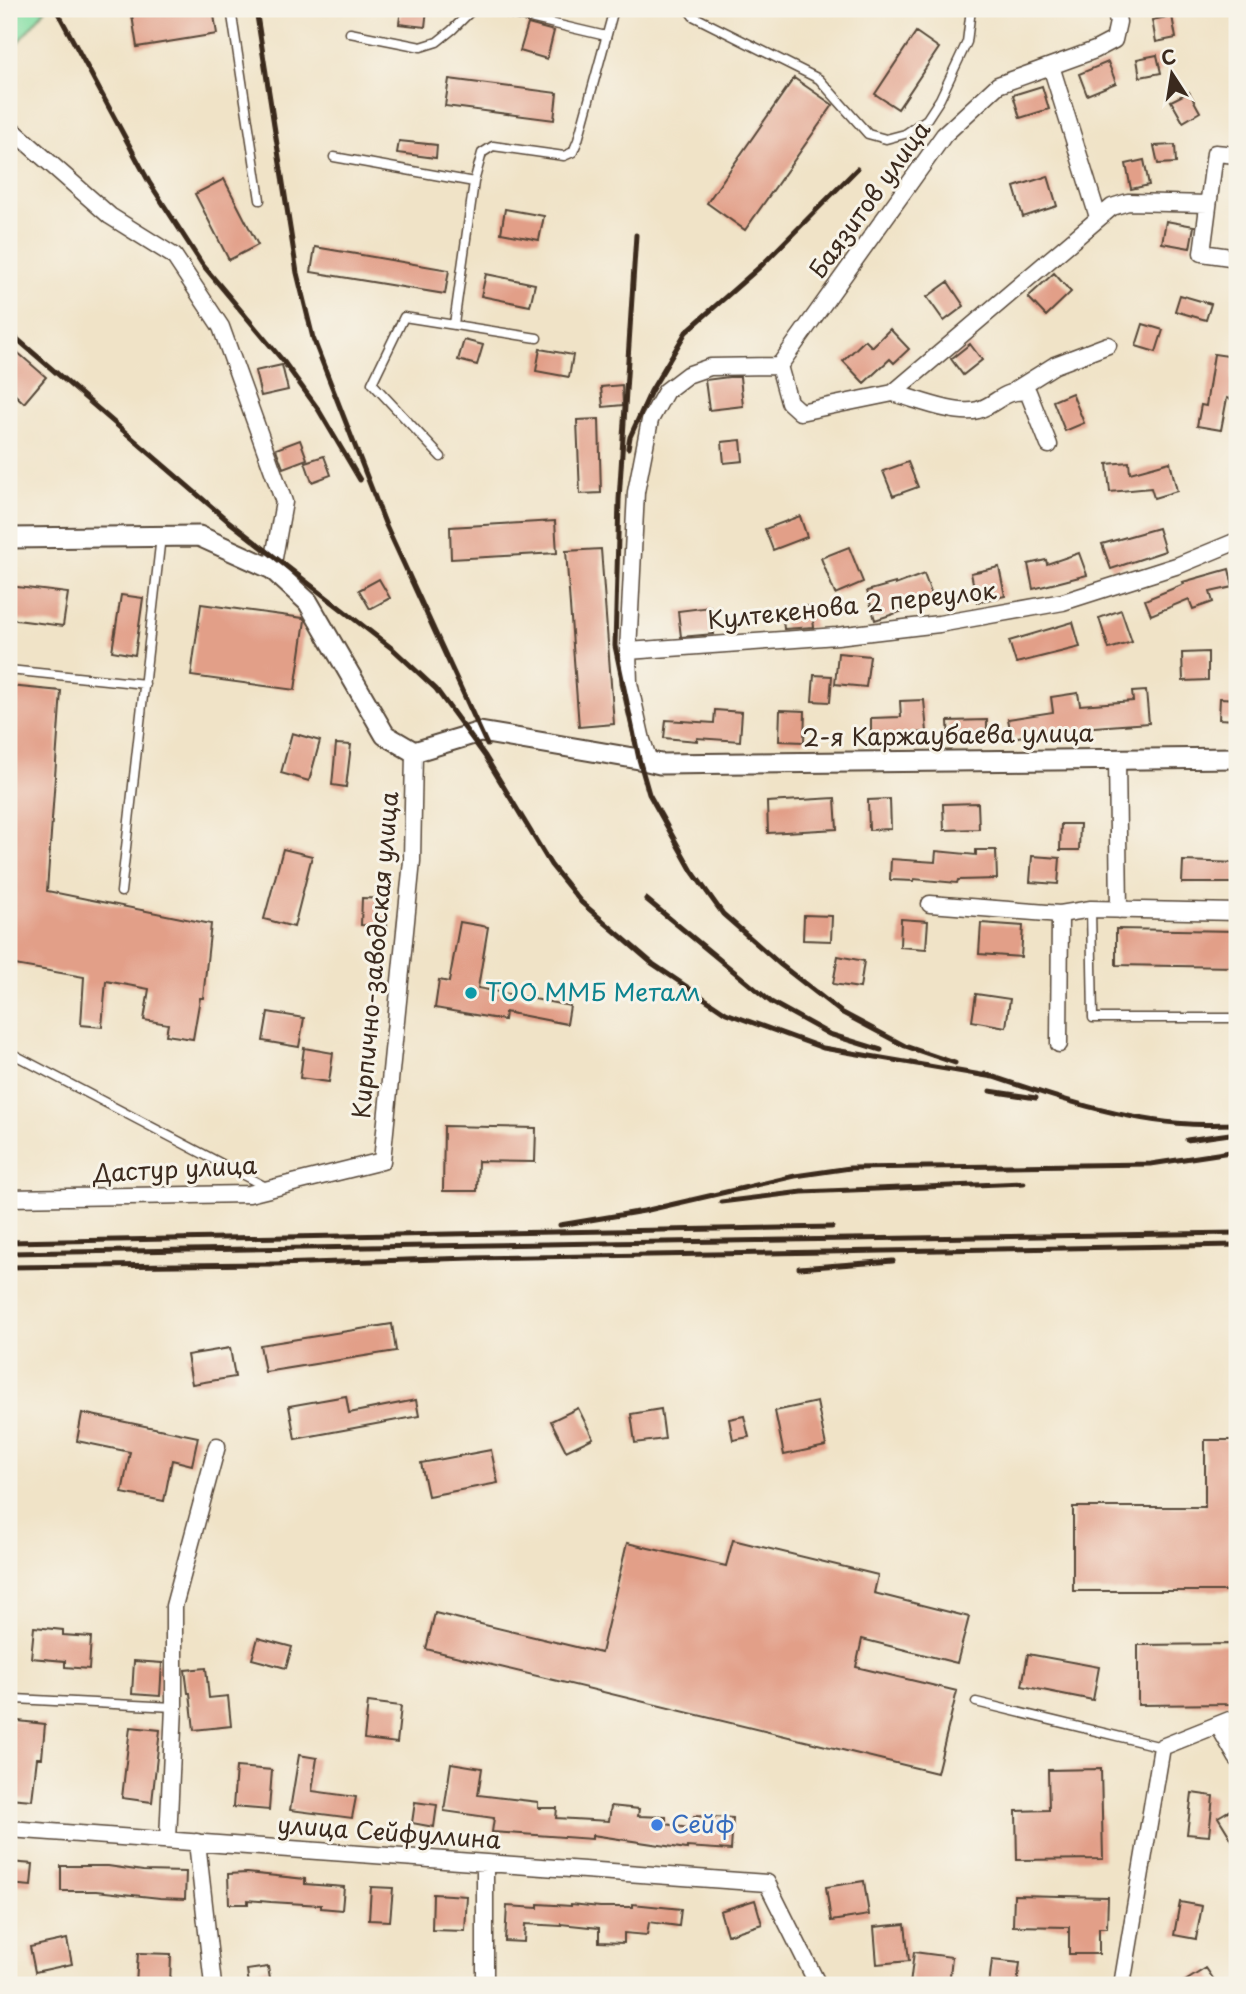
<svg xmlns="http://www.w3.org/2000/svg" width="1246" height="1994" font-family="'Playpen Sans',sans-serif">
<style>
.green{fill:#85dfa5;stroke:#608462;stroke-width:2}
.building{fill:#e29f88}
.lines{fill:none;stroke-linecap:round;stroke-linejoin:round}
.service-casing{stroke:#564637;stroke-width:11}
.minor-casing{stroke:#564637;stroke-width:19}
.tertiary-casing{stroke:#564637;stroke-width:23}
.service{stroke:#fff;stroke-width:8}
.minor{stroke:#fff;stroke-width:16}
.tertiary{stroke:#fff;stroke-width:19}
.rail{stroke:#3b2a1e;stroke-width:5}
.culture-dot{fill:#0f9aa8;stroke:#f7f3e8;stroke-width:2.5}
.shop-dot{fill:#3f7fe0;stroke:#f7f3e8;stroke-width:2.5}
.labels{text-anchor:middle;stroke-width:6;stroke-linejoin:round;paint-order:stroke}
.street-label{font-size:24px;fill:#3b2a1e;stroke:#f7f3e8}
.culture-label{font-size:24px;fill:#0d838f;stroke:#f7f3e8;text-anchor:start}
.shop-label{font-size:24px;fill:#366cbe;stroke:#f7f3e8;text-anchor:start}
</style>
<rect width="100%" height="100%" fill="#f7f3e8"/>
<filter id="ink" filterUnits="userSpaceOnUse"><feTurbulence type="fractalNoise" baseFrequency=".0143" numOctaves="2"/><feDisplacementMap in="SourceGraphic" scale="14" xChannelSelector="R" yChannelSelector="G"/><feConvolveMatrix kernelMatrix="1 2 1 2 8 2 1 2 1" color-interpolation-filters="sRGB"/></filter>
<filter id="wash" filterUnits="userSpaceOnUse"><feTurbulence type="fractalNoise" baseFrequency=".00686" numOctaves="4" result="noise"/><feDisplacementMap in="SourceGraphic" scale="28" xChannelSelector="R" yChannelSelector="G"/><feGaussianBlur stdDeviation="1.57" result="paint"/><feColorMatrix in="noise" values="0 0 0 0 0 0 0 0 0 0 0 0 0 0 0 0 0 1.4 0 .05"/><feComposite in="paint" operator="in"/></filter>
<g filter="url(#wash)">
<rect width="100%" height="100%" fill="#f0e3c7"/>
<path class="green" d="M9 9H46L9 53Z"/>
<g id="blocks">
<path class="building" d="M131 9H213L217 34 137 47Z
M401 9H427L425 27 399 24Z
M1172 16 1176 38 1156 42 1152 20Z
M528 24 554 31 547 59 520 51Z
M916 32 939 48 898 109 875 94Z
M1157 55 1161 73 1140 77 1137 59Z
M1108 62 1116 83 1087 95 1079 74Z
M794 78 833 105 745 230 707 203Z
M449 79 557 93 554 120 445 106Z
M1042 86 1049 109 1020 118 1013 95Z
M1189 92 1200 112 1183 122 1171 101Z
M399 141 437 145 436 158 397 153Z
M1175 145 1176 163 1158 164 1154 146Z
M1144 160 1149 185 1131 189 1126 164Z
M1048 176 1057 206 1023 217 1014 187Z
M224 179 258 245 229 260 195 194Z
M505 209 544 216 539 240 501 233Z
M1166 221 1194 226 1190 248 1162 243Z
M315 247 449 270 445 294 311 272Z
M1054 273 1071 292 1046 316 1028 297Z
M486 274 535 284 530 306 481 296Z
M948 282 964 306 944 321 927 297Z
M1180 295 1211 304 1206 320 1175 311Z
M1143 324 1163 330 1156 352 1136 346Z
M890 329 909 349 894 363 890 359 864 383 843 361 865 340 872 347Z
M464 340 483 345 477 365 458 360Z
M970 344 982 360 963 375 951 359Z
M9 345 46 377 24 403 9 389Z
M540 349 573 355 569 377 536 371Z
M1214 354 1235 357 1231 379 1234 380 1231 399 1227 398 1221 430 1197 426 1201 405 1206 406Z
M282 365 288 390 261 396 255 371Z
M729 377H740L743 406 709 410 705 380Z
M622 385 623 405 603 407 601 387Z
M1072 393 1084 423 1065 431 1053 401Z
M599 419 601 493 580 494 577 420Z
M300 440 307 459 283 468 276 449Z
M741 440 743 461 724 463 722 442Z
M324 456 331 475 312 482 305 462Z
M908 462 918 487 893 496 883 471Z
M1129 462 1130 473 1170 462 1177 491 1154 498 1151 488 1110 492 1107 464Z
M800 516 807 537 773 550 765 529Z
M555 521 557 553 451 559 450 527Z
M1158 528 1165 551 1111 569 1102 544Z
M849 547 863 582 835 594 821 558Z
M601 549 614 724 579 727 566 551Z
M1079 553 1087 575 1033 589 1028 564 1046 560 1047 564Z
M999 567 1005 596 977 602 971 573Z
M1229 569 1233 587 1210 592 1213 602 1193 609 1189 599 1151 615 1145 600 1184 584 1183 582Z
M924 574 934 601 875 620 867 591 895 583V585Z
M379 579 390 598 370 609 359 590Z
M9 586 68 593 63 626 9 619Z
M121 595 143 598 135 655 112 651Z
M201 604 303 618 305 620 295 690 191 676Z
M811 606 814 627 784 629 782 610Z
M710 607 714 634 681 637 678 611Z
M1121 610 1132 642 1109 649 1099 618Z
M1073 622 1080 647 1016 663 1009 641Z
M1208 652V680L1183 681 1182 653Z
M838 653 870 656 866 687 835 684Z
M814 675 832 676 830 702 812 701Z
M9 686 61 691 47 891 211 924 203 998H200L193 1039 166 1035 168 1024 144 1020 149 989 106 981 102 1027 81 1025 84 977 9 964Z
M1146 691 1149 723 1094 727 1056 732V730L1012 738 1008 719 1053 712 1051 697 1078 693 1080 705 1133 701 1132 692Z
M1220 698 1237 699 1236 720 1219 719Z
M924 700 927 732 896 735V744H871V718L901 717 900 701Z
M715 710 742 712 740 741 697 738V741L664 738 666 720 714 723Z
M780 710 805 711 804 742 779 741Z
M987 720V741L949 742 948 721Z
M292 733 320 741 309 781 281 773Z
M336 744 351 745 346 787 332 785Z
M835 798 837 829 768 833 767 802Z
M890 799 891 829 869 830 868 800Z
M978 803 979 829 944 830 943 804Z
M1061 824H1080L1079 850H1060Z
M283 849 312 856 294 927 264 919Z
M976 850H996L997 879 958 880 957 883 914 879V881L890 880 891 859 935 862 936 851 976 855Z
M1032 856 1060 858 1058 884 1030 882Z
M1183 861 1237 863V883H1182Z
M362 898 388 899 386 926 361 925Z
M804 915 832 916 831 941 803 940Z
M901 919 928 921 926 949 900 947Z
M460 922 488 927 478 988 570 1006 567 1024 505 1012 504 1020 435 1008 439 980 449 982Z
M981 923 1023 926 1021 957 979 954Z
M1116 929 1237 931V967L1116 965Z
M838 956 864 961 860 988 833 984Z
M976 994 1010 999 1006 1027 972 1021Z
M268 1012 304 1018 299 1047 263 1041Z
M304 1048 333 1053 329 1082 300 1078Z
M444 1126 536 1128 535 1162 478 1161 477 1191H443Z
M392 1324 396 1351 265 1372 260 1345Z
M230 1348 235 1377 192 1384 187 1355Z
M346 1396 349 1413 416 1400 419 1416 295 1439 289 1406Z
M817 1402 826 1446 784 1455 775 1411Z
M578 1408 593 1438 566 1451 551 1421Z
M661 1409 665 1439 635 1443 631 1414Z
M82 1413 198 1437 192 1465 172 1460 164 1501 122 1493 130 1452 77 1441Z
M744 1416 749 1437 733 1440 729 1419Z
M1205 1440H1237V1591H1073V1507H1205Z
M491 1450 498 1483 428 1496 421 1463Z
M733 1540 878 1575 874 1593 969 1617 957 1663 862 1639 856 1667 957 1691 937 1773 426 1649 435 1613 601 1653 627 1543 726 1566Z
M34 1627 63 1630V1635L91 1637 89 1669 65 1667V1661L31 1658Z
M258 1638 292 1647 286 1668 252 1659Z
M1232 1644V1704L1138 1705V1645Z
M1028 1654 1099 1667 1093 1700 1022 1686Z
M134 1661 162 1663 160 1696 132 1694Z
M206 1668 209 1698 228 1696 231 1726 194 1730 190 1693H188L185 1670Z
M368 1702 401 1706 397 1743 364 1739Z
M9 1720 45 1724 42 1758H37L32 1800 9 1798Z
M130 1727 160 1730 152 1802 122 1798Z
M299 1755 317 1758 312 1791 356 1797 352 1818 290 1810Z
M451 1763 482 1768 478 1795 538 1802V1808H557L556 1818 609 1821 611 1806 639 1809 638 1816 666 1817V1824L693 1829 694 1816 733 1818 731 1850 687 1847V1849L592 1835V1839L492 1832 494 1818 444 1811Z
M236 1767 272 1770 269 1810 233 1807Z
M1101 1769 1103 1859 1017 1860 1016 1811 1049 1810 1048 1770Z
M1192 1793 1213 1796 1209 1836 1187 1834Z
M415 1802 437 1805 434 1827 412 1823Z
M1237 1806V1848L1218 1817Z
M9 1862 33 1864 31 1886 9 1884Z
M61 1866H108L143 1871 186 1872 185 1899 160 1898 96 1891H61Z
M247 1873 305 1879V1884L344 1887 342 1910 321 1908V1905L271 1902 248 1900V1904H229L228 1874Z
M864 1881 869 1915 831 1921 826 1887Z
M371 1887 393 1888 390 1921 369 1920Z
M433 1894 467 1896 465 1931 432 1930Z
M1014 1895 1108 1897 1107 1928H1099V1954H1069V1927L1013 1926Z
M755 1900 762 1924 727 1935 720 1911Z
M1180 1902 1202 1906 1196 1939 1174 1935Z
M538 1904 571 1906V1904L600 1907H633V1904L681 1909 679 1926 649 1922 647 1935 624 1933V1943L599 1942V1928L561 1924V1926L525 1924 524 1942 505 1941 507 1906 538 1908Z
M905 1924 909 1961 877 1964 874 1927Z
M67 1939 72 1964 35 1972 30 1947Z
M914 1952 952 1957 949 1985H910Z
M138 1953 171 1954 170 1985H136Z
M992 1960 1020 1963 1017 1985H989Z
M268 1967 271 1985H249L247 1970Z
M1206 1968 1214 1980 1206 1985H1179Z"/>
</g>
</g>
<g filter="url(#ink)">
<use href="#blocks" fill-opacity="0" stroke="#564637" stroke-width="2"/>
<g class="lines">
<g class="service-casing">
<path id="service" d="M231 9 260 200
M491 9 606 36
M688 9 693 16 819 79 868 134 886 139 905 134 927 119 940 99 967 42 971 9
M350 33 421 47 437 42 452 30 473 9
M334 157 474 182
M454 324 474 182 482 153 493 146 564 156 573 152 578 140 614 9
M441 457 372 383 404 317 537 338
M9 670 145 684
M121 892 161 536
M1091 909 1093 1018H1237
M9 1052 266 1187
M15 1699 174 1707
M976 1702 1162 1747"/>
</g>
<g class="minor-casing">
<path id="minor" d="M1115 9 1118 22 1114 40 1095 50 998 85 944 135 779 366 789 402 800 412 893 393 1112 207 1128 202 1208 204
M1051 66 1098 217
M9 127 110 216 174 256 221 327 284 502 272 569
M1237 155 1215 153 1202 253 1237 258
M1015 390 1055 365 1108 345
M893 393C916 399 956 416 978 410 998 404 1003 389 1028 392L1049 445
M628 651 837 636 939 624 1063 602 1179 565 1237 541
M1117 759 1119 910
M649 761 642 740 629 683 628 651 636 492 650 420 666 391 687 375 710 367 779 366
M930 904 1060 914 1091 909 1237 912
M1059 1044 1060 914
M9 1198 249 1194 382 1161 412 861 414 752
M1218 1725 1237 1758
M9 1829 767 1883 818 1985
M168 1840 174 1707V1606L217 1446
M197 1842 213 1985
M485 1985V1863
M1122 1985 1162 1747 1237 1717"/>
</g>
<g class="tertiary-casing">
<path id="tertiary" d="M9 538 199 536 272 569 308 602 385 735 414 752 480 732 639 759 660 764 1237 758"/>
</g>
<use href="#service" class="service"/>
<use href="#minor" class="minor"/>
<use href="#tertiary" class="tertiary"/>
<path class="rail" d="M56 9 149 182 202 264 284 362 318 409 360 480
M256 9 297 273 313 338 385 523 487 745
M636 235 619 500 615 646 639 759 649 794 692 871 723 914 781 965 841 1012 905 1046 955 1063
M9 332 227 520 394 650 436 689 485 756 551 865 581 902 653 964 726 1013 823 1048 993 1077
M628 448 630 437 651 391 686 332 762 265 857 169
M646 899 771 1002 829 1034 881 1050
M985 1074C1047 1095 1123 1121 1189 1124 1205 1125 1221 1124 1237 1124
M990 1091 1036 1098
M1187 1140 1237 1133
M721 1202 802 1192 1024 1183
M560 1225 644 1211 795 1176 850 1168 1151 1164 1237 1151
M9 1242 832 1227
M9 1253C418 1246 828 1239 1237 1233
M9 1267 275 1264 472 1258 1237 1245
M799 1268 893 1261"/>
</g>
</g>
<circle class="culture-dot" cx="471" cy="993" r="7"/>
<circle class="shop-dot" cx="657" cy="1825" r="7"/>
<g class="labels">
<g class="street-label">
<text transform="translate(870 200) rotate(-54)" y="8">Баязитов улица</text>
<text transform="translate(852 606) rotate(-6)" y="8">Култекенова 2 переулок</text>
<text transform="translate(948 736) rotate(-1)" y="8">2-я Каржаубаева улица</text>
<text transform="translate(376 955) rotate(-85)" y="8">Кирпично-заводская улица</text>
<text transform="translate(175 1170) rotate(-3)" y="8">Дастур улица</text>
<text transform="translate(389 1833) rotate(4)" y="8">улица Сейфуллина</text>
</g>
<g class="culture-label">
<text x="485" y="1001">ТОО ММБ Металл</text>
</g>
<g class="shop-label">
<text x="671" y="1833">Сейф</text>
</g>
</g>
<rect width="1246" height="1994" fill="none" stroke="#f7f3e8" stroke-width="35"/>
<g transform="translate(1172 74) rotate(348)" stroke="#f7f3e8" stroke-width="5" paint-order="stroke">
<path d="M0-5L12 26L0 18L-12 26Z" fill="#3b2a1e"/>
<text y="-10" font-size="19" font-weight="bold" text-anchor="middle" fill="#3b2a1e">С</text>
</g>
</svg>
